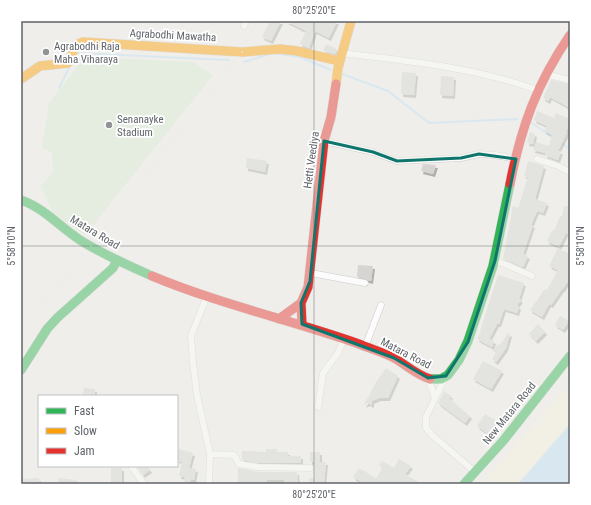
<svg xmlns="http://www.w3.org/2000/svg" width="591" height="505" font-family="'Roboto Condensed',sans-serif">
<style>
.green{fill:#d8ebd6}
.sand{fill:#f6f1e1}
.water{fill:#bfe0f9}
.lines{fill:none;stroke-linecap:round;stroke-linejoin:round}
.stream{stroke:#bfe0f9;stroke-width:2}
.building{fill:#d6d5d3;filter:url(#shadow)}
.street-casing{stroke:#cbcccc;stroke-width:7}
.fast-casing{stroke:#cacacb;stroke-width:10}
.slow-casing{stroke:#cacacb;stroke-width:10}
.jam-casing{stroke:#cacacb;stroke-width:10}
.street{stroke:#fdfcfc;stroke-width:6}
.fast{stroke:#30b455;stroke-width:9}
.slow{stroke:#ff9f0a;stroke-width:9}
.jam{stroke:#e5322d;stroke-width:9}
.rail{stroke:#e4e4e4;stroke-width:2;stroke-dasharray:1 5;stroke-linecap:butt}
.marked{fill:none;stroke:#0f766e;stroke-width:3;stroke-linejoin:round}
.ticks{fill:none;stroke:#5f6368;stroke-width:1;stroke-opacity:0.45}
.poi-dot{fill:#919496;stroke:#fff;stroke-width:1.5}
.labels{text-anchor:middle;stroke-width:3.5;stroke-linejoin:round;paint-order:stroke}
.street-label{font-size:11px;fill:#5f6368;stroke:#fff}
.poi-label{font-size:11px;fill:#5f6368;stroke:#fff;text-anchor:start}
.neatline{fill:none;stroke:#5f6368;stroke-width:1.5}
.ticks-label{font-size:10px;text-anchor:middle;fill:#5f6368}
</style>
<defs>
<filter id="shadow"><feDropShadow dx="2" dy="3" stdDeviation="0" flood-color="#0004"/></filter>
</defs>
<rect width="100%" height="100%" fill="#efeeea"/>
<path class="green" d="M85 57 193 62 213 75 85 235 53 213 41 186 53 171 52 152 42 148 49 103Z"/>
<path class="sand" d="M570 384V424L518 484H482Z"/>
<path class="water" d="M570 424V484H518L569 425Z"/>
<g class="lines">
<path class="stream" d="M76 53 229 60
M244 62 273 53 300 57 331 70
M342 74 388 91 429 123 518 119
M59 88 70 66
M532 123 552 137
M561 143 570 149"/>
</g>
<path class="building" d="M270 21H281L271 41 262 37Z
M286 21H337L329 38 315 31 309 48 300 44 306 31Z
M326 44 337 49 335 54 323 51Z
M402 72 416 73 414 95 401 94Z
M441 76 454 77 453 96 440 95Z
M551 80 570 84V108L550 97 548 101 543 98Z
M537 111 554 118 556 113 570 119V123L566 132 567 133 558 151H561L558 160 545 155 546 153 533 150 536 142 549 146 552 135 544 131 547 126 534 120Z
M530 132 535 134 533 144 527 143Z
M247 158 267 161 265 172 246 168Z
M528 161 544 166 535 199 547 203 543 213 537 211 531 225H533L523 254 528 256 523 267 503 259 513 206 518 208 528 177 524 176Z
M423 164 436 165 433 174 421 171Z
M564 206 570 207V235L566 233 559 247 547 241 552 230 554 231 560 216 562 217Z
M558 248 570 254V284L567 282 563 289H562L551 305 549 304 542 317 530 310 545 289 547 290 558 270 549 266Z
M358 265 373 266 371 281 357 277Z
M498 275 524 283 519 299 521 300 517 305 519 307 517 313 504 309 499 324H497L489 339 494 341 492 347 477 339 481 332 480 331Z
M560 316 569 321 563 330 555 325Z
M538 324 545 332 536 341 529 334Z
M508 333 510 334 506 348 496 362 492 359 496 353 493 351 498 344 500 345Z
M483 361 502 371 491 389 473 379Z
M386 368 398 376 388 398H379L372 401V405L368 403 364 405 376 382Z
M84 388 95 389V396H83Z
M444 391 451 396 449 398 470 416 465 423 438 403Z
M485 414 497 421 488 434 477 426Z
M179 449 193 453 189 468 196 469 194 480 191 479V484H184L185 477 179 476 182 462 177 460Z
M266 449H277V452H288V456H301V463H258L242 460V451L266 452Z
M310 452H320V462H326L324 484H309V478H314V462H310Z
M399 459 411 466 405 474 422 484H365L353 477 359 468 376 478 383 468 379 465 382 461 394 468Z
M137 466H147L150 470 143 475Z
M111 468H122V484H111Z
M238 468 258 472H297L298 484H284V480H267V484H238Z
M39 478V484H21V479Z
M58 478 77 480V484H58Z"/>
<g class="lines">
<g class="street-casing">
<path id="street" d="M244 26 246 21
M341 53C407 61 474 67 537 90
M545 74 570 80
M324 141 373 152 397 161 461 158 479 154 495 155 516 159
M537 159 558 166 570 172
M495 261 507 265 532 276
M311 273 365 283
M207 296 191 336 193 363 197 395 210 454 209 484
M365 347 381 305
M428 378 435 398
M445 378 426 417V428L432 435 475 472
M318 407 323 373 338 353 344 339
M210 454 234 455 239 464 258 467 310 468
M131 466 144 484"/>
</g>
<g class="fast-casing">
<path id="fast" d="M21 200C44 208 60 227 80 240 102 254 127 265 152 276
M21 370 47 329 57 318 113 268 117 260
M430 379H441L448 375 459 360 468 341 493 266 510 184
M464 484 503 441 570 356"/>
</g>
<g class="slow-casing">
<path id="slow" d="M21 79 40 66 68 63 76 45 83 42 242 52 280 49 297 51 339 61
M336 84 338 68 351 21"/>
</g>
<g class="jam-casing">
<path id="jam" d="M510 184C521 127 537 83 570 35
M152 276C219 304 291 320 359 344 371 349 385 353 396 359 407 366 417 375 430 379
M301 303 302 324
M279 319 301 303 308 287 324 141 331 117 336 84"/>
</g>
<use href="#street" class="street"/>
<use href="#fast" class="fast"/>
<use href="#slow" class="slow"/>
<use href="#jam" class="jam"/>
<path class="rail" d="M21 329 91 246 242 52 257 21"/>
</g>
<path d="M0 0H591V505H0ZM324 141 373 152 397 161 461 158 479 154 516 159 495 261 468 342 446 376 428 378 394 358 302 324 301 303 310 281Z" fill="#efeeea" fill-opacity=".55" fill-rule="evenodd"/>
<path class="marked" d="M324 141 373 152 397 161 461 158 479 154 516 159 495 261 468 342 446 376 428 378 394 358 302 324 301 303 310 281Z"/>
<path class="ticks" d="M314 21V484M21 246H570"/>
<g class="poi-dot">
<circle cx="46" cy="52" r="4"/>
<circle cx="109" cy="125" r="4"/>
</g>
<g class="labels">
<g class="street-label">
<text transform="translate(173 35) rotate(3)" y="4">Agrabodhi Mawatha</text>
<text transform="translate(311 160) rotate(-82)" y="4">Hetti Veediya</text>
<text transform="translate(95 232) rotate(31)" y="4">Matara Road</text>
<text transform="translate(406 353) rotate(27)" y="4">Matara Road</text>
<text transform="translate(509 413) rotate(-51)" y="4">New Matara Road</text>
</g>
<g class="poi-label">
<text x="54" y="50">Agrabodhi Raja<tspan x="54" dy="13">Maha Viharaya</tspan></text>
<text x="117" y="123">Senanayke<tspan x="117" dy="13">Stadium</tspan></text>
</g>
</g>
<rect width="591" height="505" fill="none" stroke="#ffffff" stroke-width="44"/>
<rect x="38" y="395" width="140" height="72" fill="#ffffff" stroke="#bfc1c3"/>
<rect x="46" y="408" width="20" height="6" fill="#30b455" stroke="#bfc1c3"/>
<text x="74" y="415" font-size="12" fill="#5f6368">Fast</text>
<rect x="46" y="428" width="20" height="6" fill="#ff9f0a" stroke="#bfc1c3"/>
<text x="74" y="435" font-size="12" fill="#5f6368">Slow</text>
<rect x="46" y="448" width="20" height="6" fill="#e5322d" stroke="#bfc1c3"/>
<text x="74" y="455" font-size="12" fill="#5f6368">Jam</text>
<rect x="22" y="22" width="547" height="461" class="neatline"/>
<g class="ticks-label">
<text x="314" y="14">80°25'20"E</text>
<text transform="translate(11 246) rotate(-90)" y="4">5°58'10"N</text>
<text transform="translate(580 246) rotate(-90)" y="4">5°58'10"N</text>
<text x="314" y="498">80°25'20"E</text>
</g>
</svg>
